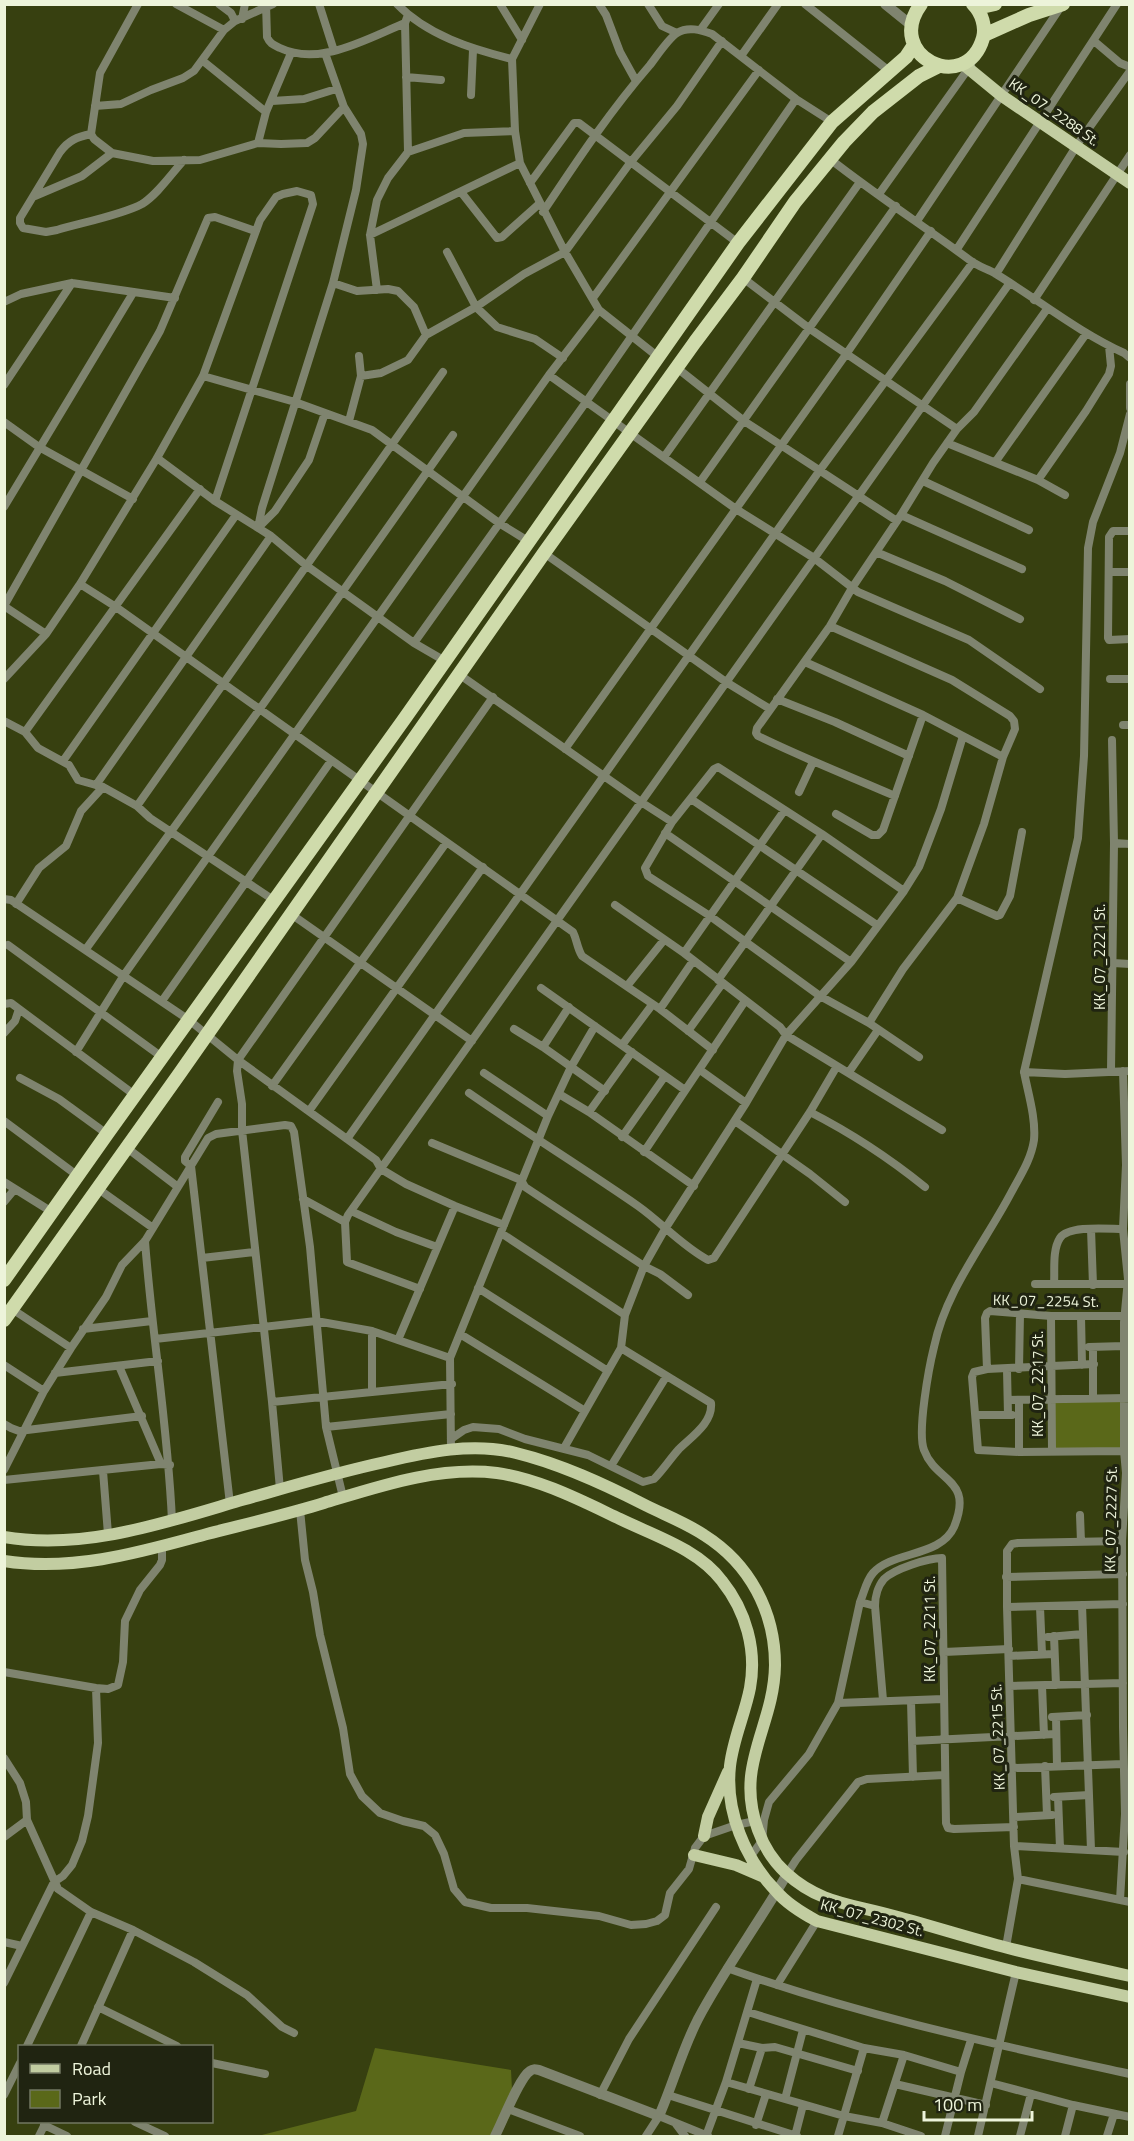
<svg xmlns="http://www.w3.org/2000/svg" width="1134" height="2141" font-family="'Titillium Web',sans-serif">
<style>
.green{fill:#5a6819}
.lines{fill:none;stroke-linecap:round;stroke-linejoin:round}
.minor{stroke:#7f846f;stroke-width:8}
.tertiary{stroke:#7f846f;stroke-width:10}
.primary{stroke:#c2cda1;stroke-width:12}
.trunk{stroke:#cfdbab;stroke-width:14}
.labels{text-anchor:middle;stroke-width:6;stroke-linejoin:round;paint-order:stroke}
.street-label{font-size:15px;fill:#edf4da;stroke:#202411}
</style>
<rect width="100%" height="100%" fill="#374010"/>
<path class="green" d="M1125 1398 1124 1451 1053 1452 1052 1399Z
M375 2048 511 2070 513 2109 500 2136H258L356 2111Z"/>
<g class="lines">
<path class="minor" d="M138 4 100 73 91 134 94 139 112 153 153 161 200 160 258 143 281 144 307 143 315 138 344 107 325 53
M176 4 224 30
M219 4 231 13 235 21
M266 4 267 37C270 44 274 45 280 48 320 67 368 38 405 23
M319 4 334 51
M397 4C427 35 471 49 512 59
M500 4 522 40
M540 4 512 59 515 131 520 163 565 252 599 310 657 356
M599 4 606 15 620 52 636 81
M648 4 662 26 677 33
M805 4 889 71
M242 19 245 4
M701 29 719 4
M1094 41 1120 63 1130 67
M741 56 778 4
M203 61 266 112
M406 77 441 80
M471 95 473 50
M272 101 304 99 336 89
M95 106 121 104 151 90 183 78 194 71 224 30 235 21 273 4
M91 134C77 137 69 140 60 152L20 218V223L23 228 46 232 57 230C80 223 122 215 142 204 158 194 171 174 184 160
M258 143 266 112 291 53
M408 152 464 133 515 131
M830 159C876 195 925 227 971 261 979 267 988 269 996 274 1039 300 1078 332 1124 353L1130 358
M530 183 574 123H579L738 243
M461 192 497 238 502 237 539 204
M879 194 971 65
M35 196 82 176 112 153
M543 212C577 161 610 111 650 65 657 56 668 39 677 33 688 26 701 30 712 34L796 99 832 122
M917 221 1062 5
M370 235 520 163
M957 249 1117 4
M447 252 476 307 497 327 535 339 563 358
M996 274 1079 142 1130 71
M743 278 810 329 957 429
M333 283 357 291 388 289 398 291 414 307 426 335
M377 290 370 235 377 200 388 178 408 152 405 23 408 15
M593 298 759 70
M1034 300 1130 155
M4 302 21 294 72 283 175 298
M359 356 361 376
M677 368 744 421 897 521
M549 375 736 509 814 558 858 592 969 640 1040 689
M203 376 295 402 372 430 499 523 528 541
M1130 384V408
M4 385 72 283
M349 421 361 376 381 373 408 360 426 335 476 307 524 274 565 252 630 163 677 106 722 41
M4 422 39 447 133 499
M947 443 1038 480 1065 495
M664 457 860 182
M157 458 215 501 271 536 307 566 414 643 445 661
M996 461 1086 334
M1038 480 1086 411 1109 374 1111 366 1109 346
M923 481 1029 530
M700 482 896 206
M4 507 133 293
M901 515 1022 569
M258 528 262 508 333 283 356 190 363 144 361 134 344 107
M258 528 275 511 309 460 325 413
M1130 531H1113L1109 537 1108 638 1109 640 1130 639
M876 552 945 581 1020 619
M544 553 726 682 770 709
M1109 572H1130
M80 584 116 607 573 932C577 940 577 948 582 956L660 1009 713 1050
M830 626 952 680 1010 716 1014 721 1015 729 1003 757 984 824 957 898 903 969 869 1023
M46 634 4 606 160 331 208 218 215 217 255 231
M414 643 586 402 796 99
M805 662 923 715 1003 757
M460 675 641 802 672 822
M4 679 46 634 80 584 157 458 203 376 260 220 276 197 283 194 297 191 311 195 313 204 215 501
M1110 679H1130
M777 699 835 722 909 756
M4 721 25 732 38 748 69 765 78 780 103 787 137 806 150 818 275 901
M1123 725H1130
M25 732 200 489
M565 749 847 353 931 231
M63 761 236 515
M96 785 271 536
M799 792 813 762
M895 796C849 776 803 758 758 736L756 733 757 728 830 626 852 588 901 515 933 463 957 429 974 412 1047 309
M691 799 877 925
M137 806 443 372
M836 814 872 835H878L883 830 923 715
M665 833 851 962
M1114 843 1130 844
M904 891 822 834 718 767 714 769 672 822 645 868 648 876 710 916 820 996 869 1023 919 1057
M957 898 997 916 1000 915 1010 896 1022 832
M4 899 11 900 189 1020 238 1060 376 1160 381 1169 406 1184 455 1206 504 1225
M16 904 39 868 66 846 81 811 103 787
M615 905 684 953 780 1027 786 1035 942 1130
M291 914 472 1041
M8 945 162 1057
M86 949 259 710 453 435
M684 953 784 811
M1113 963 1130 964
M718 980 822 834
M627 986 664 940
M541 988 685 1090
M162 1001 331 761
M4 1004 11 1003 136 1096
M660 1009 693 961
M514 1029 543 1047 605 1091
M688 1031 722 984
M4 1033 15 1021 19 1009
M622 1045 652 1005
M543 1047 569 1007
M76 1052 124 975 549 375 599 310
M700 1070 746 1103
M1111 1071 1114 843 1112 740
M849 1072 878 1030
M1024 1072 1078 838 1084 756 1088 548 1093 522 1120 453 1130 414
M484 1073 548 1116
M20 1078 59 1099 107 1134
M272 1086 446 843
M469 1093C525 1132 583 1168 638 1206 662 1223 682 1246 708 1260L714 1258 810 1112 837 1066
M559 1094 589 1112 694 1186
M218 1102 185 1157V1161L191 1166 230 1504
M309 1111 483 867
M589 1112 632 1052
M810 1112C851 1133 889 1158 925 1187
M4 1121 78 1176
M735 1121 810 1174 845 1202
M622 1137 665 1076
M347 1139 820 470 973 262
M432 1143 521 1180 525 1187 644 1266 660 1274 688 1295
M127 1148 178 1187
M644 1152 745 1001
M4 1182 52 1212
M97 1188 153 1228
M303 1199 345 1222
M4 1202 14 1190
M351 1211 396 1232 437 1247
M1091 1229 1093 1285
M501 1233 625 1315
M145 1241C152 1335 168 1427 172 1521
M202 1258 254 1252
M1035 1284H1127
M1054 1284C1055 1271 1052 1250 1060 1238 1069 1225 1108 1229 1123 1229
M478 1288 608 1371
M420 1289 347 1262 345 1222 348 1215 1009 284
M12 1309 71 1348
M1051 1316 1052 1451
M1081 1316 1082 1365
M83 1329 152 1321
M460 1334 585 1411
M155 1339 316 1321 372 1331 450 1358
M398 1340 455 1206
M1089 1347 1124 1346
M1093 1347V1398
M1094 1364 987 1369 974 1372 972 1377 978 1450 1019 1452 1124 1451
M4 1365 44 1391
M119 1366 161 1464
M987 1369 985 1318 987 1313 990 1311 1051 1316H1125
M1019 1369 1020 1314
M1007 1370 1008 1415
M55 1373 158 1361
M372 1392V1331
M1008 1400 1129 1398
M1019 1400V1452
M272 1402 452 1384
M976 1415H1012
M4 1424 11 1428 19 1431 142 1416
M326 1427 451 1414
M451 1439 464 1430 473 1427 499 1429 525 1439 588 1455 643 1482 654 1479C663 1470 670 1459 679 1449 691 1437 713 1423 711 1403L621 1348
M564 1448 621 1348 625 1315 644 1266 665 1229 746 1103 786 1035 851 962 904 891 919 867 941 809 963 736
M451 1450 450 1358 548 1116 571 1067 595 1026
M611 1466 666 1377
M4 1470 44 1391 71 1348 106 1297 122 1265 145 1241 208 1138 216 1134 285 1125 291 1126 294 1132 310 1247 326 1427 343 1497
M103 1471 108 1534
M4 1480 161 1464 170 1465
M280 1489 272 1402 242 1130V1104L237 1071 238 1060 493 697
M300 1510 305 1560 313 1592 320 1635 343 1728 350 1774 362 1796 380 1813 403 1821 424 1826 435 1835 444 1854 454 1889 465 1902 491 1908H527L599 1916 631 1925 646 1924 657 1921 665 1915 670 1893 689 1869 695 1848 704 1836 736 1825 755 1821
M1080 1515 1081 1542
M1006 1577 1123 1574
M860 1602C864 1593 866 1581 873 1573 892 1551 941 1557 954 1527 974 1478 936 1483 924 1450 917 1432 929 1367 934 1347 946 1290 984 1244 1011 1193 1020 1176 1031 1160 1034 1140 1036 1118 1028 1093 1024 1072L1065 1074 1130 1071
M1082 1605 1091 1850
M1007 1607 1123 1604
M1040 1607 1042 1654
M1054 1636 1056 1685
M1048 1637 1083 1634
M944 1652 1009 1649
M1009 1656 1054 1654
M4 1672 96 1688 108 1689 118 1685 123 1662 125 1621 140 1590 160 1565 162 1560V1548
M1010 1686 1123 1683
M1042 1686 1044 1735
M883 1700 875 1606C875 1597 878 1586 884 1579 894 1569 928 1558 942 1558L946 1823 948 1828 954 1829 1014 1827
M911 1701 913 1777
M838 1703 943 1699
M1052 1717 1087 1715
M1056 1717 1057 1766
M912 1741 1056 1734
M4 1758 20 1783 26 1802 27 1820 58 1889 91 1912 133 1930 194 1962 247 1995 282 2027 294 2033
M1045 1766 1047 1815
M1013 1768 1123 1764
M1054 1797 1089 1795
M1058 1797 1060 1848
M1014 1817 1052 1815
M4 1837 27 1820
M1014 1846 1124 1852
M750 1857 762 1841 764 1820 769 1802 809 1754 838 1703 860 1602 875 1606
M787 1874 796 1860 858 1782 867 1779 944 1775
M1018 1879 1130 1902
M1120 1900 1125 1814 1123 1727 1122 1541 1126 1473 1124 1451V1322L1128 1279 1123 1229 1126 1165 1123 1071
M4 1942 22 1946
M1006 1947 1018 1879 1014 1846 1007 1607V1551L1012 1544 1018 1543 1122 1541
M727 1968C858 2015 994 2044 1130 2074
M4 1983 54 1882 63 1876 72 1865 82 1841 88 1816 98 1743 96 1688
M777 1985 817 1921
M98 2007 177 2046
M748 2012 864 2048 904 2055 961 2072
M738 2043 762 2048 775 2047 858 2071
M27 2046 91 1912
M81 2046 133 1930
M212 2063 265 2074
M726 2082 844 2116 882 2123 921 2136
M991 2083 1073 2105 1130 2117
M895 2084 986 2105
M749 2089 762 2048
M4 2095 20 2063
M600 2095 629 2039 716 1907
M668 2095 797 2136
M785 2099 803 2030
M508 2109 580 2136
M135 2122 165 2136
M882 2123 904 2055
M676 2124 685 2136
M44 2125 67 2136
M756 2125 766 2094
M39 2136 46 2122
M646 2136 659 2116 708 2136
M706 2136 726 2082 757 1979
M795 2136 803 2105
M838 2136 864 2048
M945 2136 961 2072 971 2040
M978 2136 1016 1972
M1020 2136 1031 2094
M1065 2136 1073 2105
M1107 2136 1114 2114"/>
<path class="tertiary" d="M885 4 911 25
M495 2136C502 2123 519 2078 530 2071 533 2069 534 2069 539 2070L659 2116C673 2084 682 2050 698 2019 725 1968 759 1923 787 1874"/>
<path class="primary" d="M963 64 1002 96 1130 183
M4 1537C83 1550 161 1524 235 1502 285 1488 334 1473 385 1462 427 1452 473 1442 516 1453 561 1464 604 1484 645 1505 665 1515 686 1523 704 1535 750 1564 775 1612 775 1665 774 1728 734 1764 758 1830 764 1847 773 1861 786 1873 820 1904 852 1904 894 1916 932 1926 969 1938 1008 1948 1048 1958 1089 1967 1130 1976
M4 1561C74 1572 141 1552 207 1534 246 1524 285 1515 324 1503 380 1486 438 1466 497 1473 540 1479 582 1501 620 1519 655 1536 698 1549 722 1581 746 1611 757 1650 750 1688 745 1714 733 1739 730 1766 725 1811 745 1859 776 1891 787 1904 802 1913 817 1921L1016 1972 1130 1997
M704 1836 708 1817 728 1772
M694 1855 736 1865 764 1877"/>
<path class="trunk" d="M921 4C883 56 966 96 983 38 986 27 982 13 973 4
M977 8 995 4
M984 35 1029 15 1063 4
M4 1280 107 1134 405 718 738 243 832 122 906 57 914 45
M4 1320 180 1073 544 553 695 342 743 278 795 202 844 142 873 112 919 76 939 66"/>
</g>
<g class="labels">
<g class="street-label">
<text transform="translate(1054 112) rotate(35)" y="5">KK_07_2288 St.</text>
<text transform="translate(1100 957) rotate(-90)" y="5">KK_07_2221 St.</text>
<text transform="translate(1046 1301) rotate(1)" y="5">KK_07_2254 St.</text>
<text transform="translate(1038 1384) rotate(-90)" y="5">KK_07_2217 St.</text>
<text transform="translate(1111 1519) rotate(-89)" y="5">KK_07_2227 St.</text>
<text transform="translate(930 1629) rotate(-90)" y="5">KK_07_2211 St.</text>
<text transform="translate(998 1737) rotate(-92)" y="5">KK_07_2215 St.</text>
<text transform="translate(872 1918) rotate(15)" y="5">KK_07_2302 St.</text>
</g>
</g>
<rect width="1134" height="2141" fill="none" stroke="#edf4da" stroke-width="12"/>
<rect x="18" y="2045" width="195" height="78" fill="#202411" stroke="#727761" stroke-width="1.5"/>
<rect x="30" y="2064" width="30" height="9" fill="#c2cda1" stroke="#727761" stroke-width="1.5"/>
<text x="72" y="2075" font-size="18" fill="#edf4da">Road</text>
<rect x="30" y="2090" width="30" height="18" fill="#5a6819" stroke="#727761" stroke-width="1.5"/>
<text x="72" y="2105" font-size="18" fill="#edf4da">Park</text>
<path d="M924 2111v9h108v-9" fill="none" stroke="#edf4da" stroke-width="3"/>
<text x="933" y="2111" font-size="18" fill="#edf4da" stroke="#202411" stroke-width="4.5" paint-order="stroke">100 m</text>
</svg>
